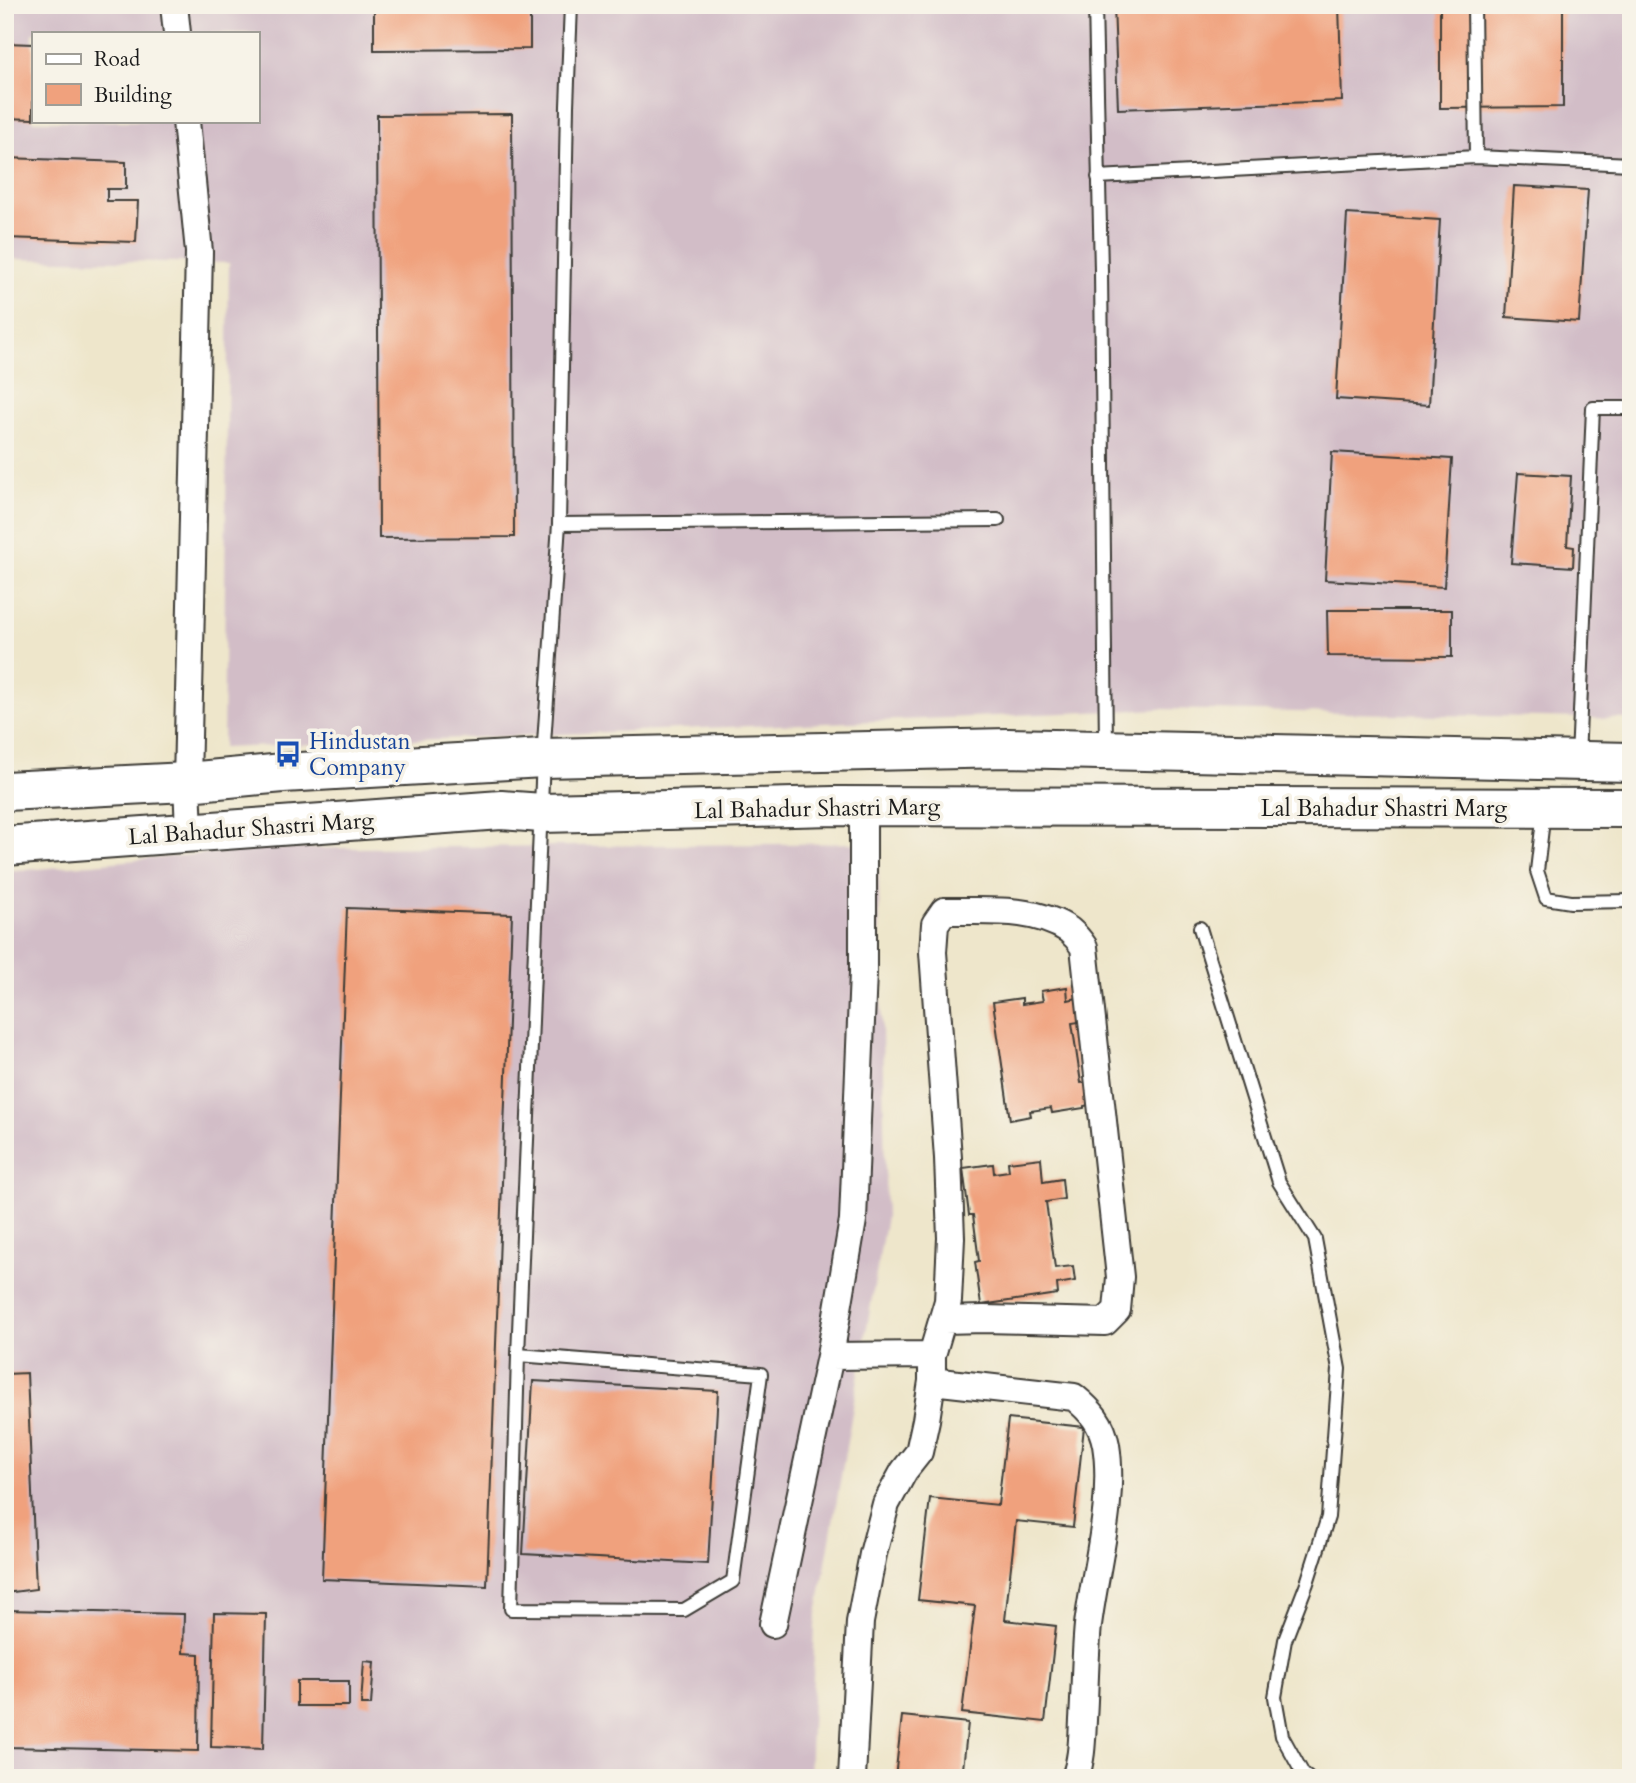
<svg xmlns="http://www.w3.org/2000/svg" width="1636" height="1783" font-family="Cardo,serif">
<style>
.industrial{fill:#d2bdc7;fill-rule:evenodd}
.building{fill:#f0a17d}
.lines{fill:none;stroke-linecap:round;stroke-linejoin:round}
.service-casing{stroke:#3c3a36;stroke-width:16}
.minor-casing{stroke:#3c3a36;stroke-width:30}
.primary-casing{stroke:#3c3a36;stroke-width:42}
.service{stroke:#fff;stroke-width:12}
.minor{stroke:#fff;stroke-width:26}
.primary{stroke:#fff;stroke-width:38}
.labels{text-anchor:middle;stroke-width:7;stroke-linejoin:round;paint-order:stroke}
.transit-label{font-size:23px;fill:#164399;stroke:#f7f3e8;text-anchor:start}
.street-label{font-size:23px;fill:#1c1c1c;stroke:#f7f3e8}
</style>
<rect width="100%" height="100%" fill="#f7f3e8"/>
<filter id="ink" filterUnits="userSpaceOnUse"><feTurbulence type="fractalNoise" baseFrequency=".0143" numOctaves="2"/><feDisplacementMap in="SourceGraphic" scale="14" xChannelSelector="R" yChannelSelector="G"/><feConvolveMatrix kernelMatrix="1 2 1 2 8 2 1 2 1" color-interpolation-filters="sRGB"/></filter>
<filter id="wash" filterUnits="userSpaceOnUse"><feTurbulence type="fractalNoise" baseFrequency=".00686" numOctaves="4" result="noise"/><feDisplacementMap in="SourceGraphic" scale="28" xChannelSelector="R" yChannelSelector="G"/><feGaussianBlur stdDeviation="1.57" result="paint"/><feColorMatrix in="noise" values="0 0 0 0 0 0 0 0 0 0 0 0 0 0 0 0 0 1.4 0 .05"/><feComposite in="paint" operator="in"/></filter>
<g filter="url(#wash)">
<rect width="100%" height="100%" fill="#eee6cb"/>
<path class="industrial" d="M5 5H1631V719L1161 709 223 748 229 263 5 259ZM33 33H257V121H33Z
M878 843 886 1217 815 1626 809 1778H5V872L256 849Z"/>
<g id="blocks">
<path class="building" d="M374 5H530V49L374 50Z
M1114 5H1339L1342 101 1118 109Z
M1440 5H1563V107L1440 108Z
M5 43 33 44V119L5 118Z
M512 114 514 537 379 538 377 115Z
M5 158 126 162V189H107V201H138L136 242 5 238Z
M1514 186 1588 190 1579 322 1506 317Z
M1347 214 1440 220 1429 405 1336 399Z
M1332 452 1452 459 1444 587 1325 580Z
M1518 473 1571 476 1567 546 1574 547 1573 567 1511 563Z
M1327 610H1452V657L1328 656Z
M347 908 512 914 487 1586 322 1579Z
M1067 987 1068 1000 1082 997 1085 1021 1072 1023 1081 1083 1092 1082 1094 1104 1084 1106V1108L1052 1113 1051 1108 1030 1111 1031 1116 1010 1120 993 1002 1022 998V1004L1043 1001 1041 991Z
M1041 1158 1043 1182 1062 1179 1064 1199 1046 1202 1055 1268 1073 1266 1075 1281 1057 1284 1058 1294 981 1305 975 1262 979 1261 973 1215H969L963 1168 993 1164 994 1173 1009 1171 1008 1162Z
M27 1373 36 1589 5 1593V1374Z
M533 1381 718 1391 708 1564 523 1554Z
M1008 1419 1084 1427 1073 1527 1016 1521 1005 1620 1056 1626 1045 1722 962 1713 975 1606 918 1600 930 1498 998 1505Z
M5 1610 184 1614 183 1653 199 1654 198 1751 5 1747Z
M214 1613 266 1614 263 1749 211 1747Z
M364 1661 374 1662 371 1705H361Z
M297 1681H349V1706H297Z
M902 1716 968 1723 962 1778H895Z"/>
</g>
</g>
<g filter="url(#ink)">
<use href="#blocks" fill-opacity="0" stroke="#3c3a36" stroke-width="2"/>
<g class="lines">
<g class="service-casing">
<path id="service" d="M1095 5 1101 271 1106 747
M1474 5 1476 157
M1098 177 1476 157 1631 164
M559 524 998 520
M1578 759 1593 408H1631
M1544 811 1537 871 1546 898 1571 902 1631 901
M1200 928 1279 1182 1315 1239 1339 1369 1328 1517 1307 1583 1285 1640 1275 1697 1282 1736 1303 1774 1308 1778
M518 1355 761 1374 733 1581 684 1610 511 1609 518 1355 543 758 559 524 567 106 571 5"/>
</g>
<g class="minor-casing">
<path id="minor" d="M174 5 177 33
M186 121 199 252 187 782 189 832
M932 1355 948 1301 951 1238 948 1158 933 952 935 924 944 911C984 912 1034 906 1069 930 1075 935 1080 941 1084 947L1120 1277 1117 1310 1105 1322 984 1319 944 1320
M830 1356 932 1355V1381L926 1420 919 1452 904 1471 886 1504 873 1554 860 1622 852 1778
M932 1381 1074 1397C1091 1411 1102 1423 1106 1445 1115 1501 1095 1569 1088 1625 1085 1656 1085 1688 1083 1720 1082 1740 1082 1759 1075 1778
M773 1624 830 1356 853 1220 863 972V806"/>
</g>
<g class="primary-casing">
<path id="primary" d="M5 791 187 782 283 773 543 758 1008 748 1631 762
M5 846 501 810 542 813 833 806 1631 808"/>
</g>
<use href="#service" class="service"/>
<use href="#minor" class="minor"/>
<use href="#primary" class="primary"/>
</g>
</g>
<defs>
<g id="bus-bare" transform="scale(2.1)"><path d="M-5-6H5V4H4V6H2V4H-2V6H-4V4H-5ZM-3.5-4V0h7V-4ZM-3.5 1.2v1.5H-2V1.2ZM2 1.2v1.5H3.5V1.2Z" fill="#1a4fb4" stroke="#f7f3e8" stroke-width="2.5" paint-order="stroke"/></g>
</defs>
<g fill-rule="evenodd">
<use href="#bus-bare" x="288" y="754"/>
</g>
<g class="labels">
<g class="transit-label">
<text x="309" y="749">Hindustan<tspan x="309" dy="26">Company</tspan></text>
</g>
<g class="street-label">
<text transform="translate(817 808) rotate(-1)" y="8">Lal Bahadur Shastri Marg</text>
<text x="1384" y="816">Lal Bahadur Shastri Marg</text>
<text transform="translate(251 828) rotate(-4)" y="8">Lal Bahadur Shastri Marg</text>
</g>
</g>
<rect width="1636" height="1783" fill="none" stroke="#f7f3e8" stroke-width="28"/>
<rect x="32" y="32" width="228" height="91" fill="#f7f3e8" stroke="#9f9d96" stroke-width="2"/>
<rect x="46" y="54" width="35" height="10" fill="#ffffff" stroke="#9f9d96" stroke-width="2"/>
<text x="94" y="66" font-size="21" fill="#1c1c1c">Road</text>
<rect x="46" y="84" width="35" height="21" fill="#f0a17d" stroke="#9f9d96" stroke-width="2"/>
<text x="94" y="102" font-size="21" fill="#1c1c1c">Building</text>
</svg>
